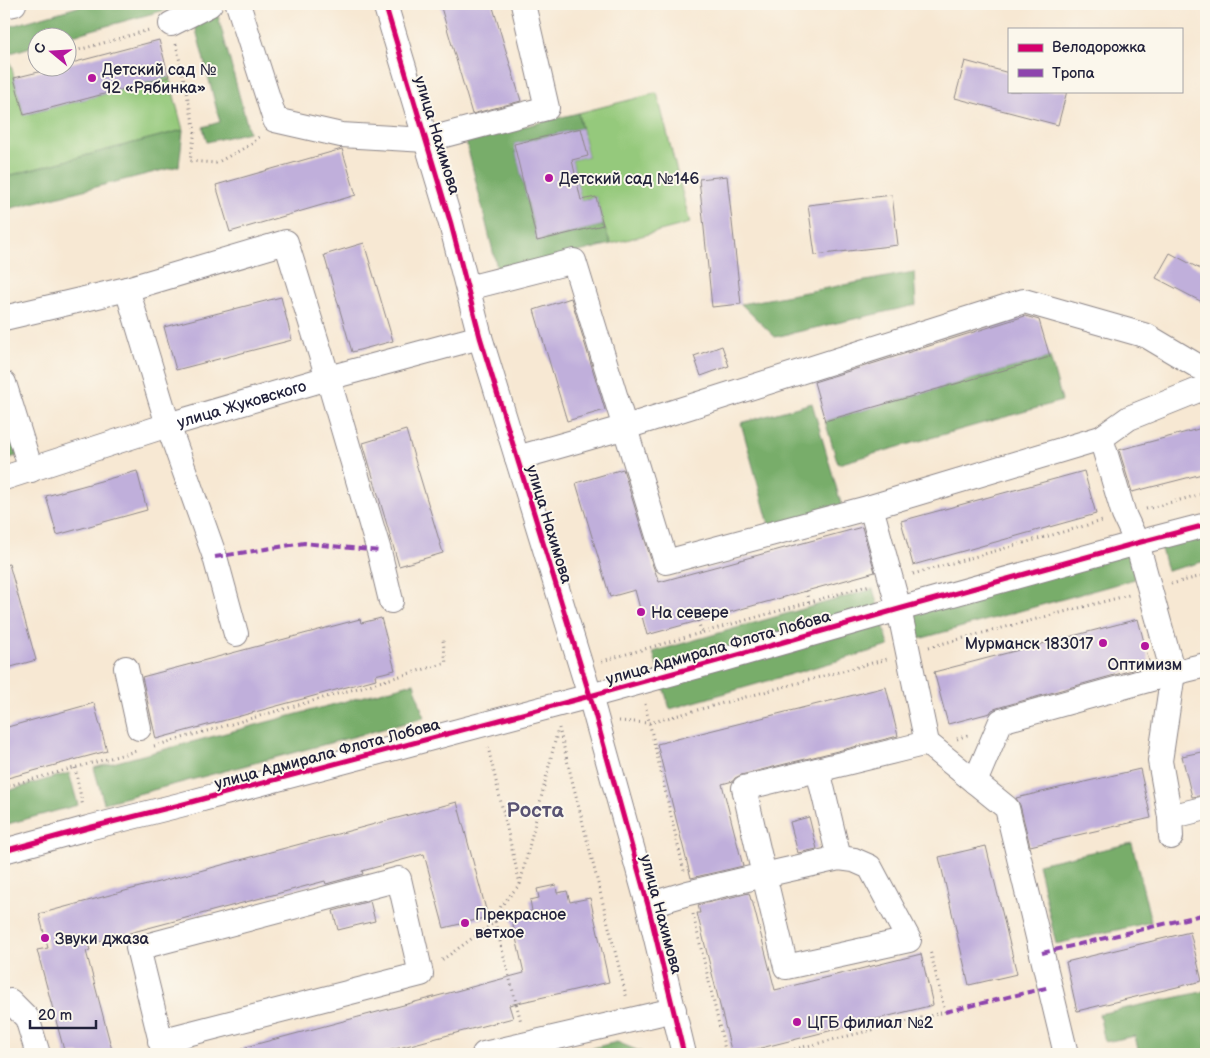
<svg xmlns="http://www.w3.org/2000/svg" width="1210" height="1058" font-family="'Balsamiq Sans',sans-serif">
<style>
.green{fill:#95c97b;stroke:#5c765b}
.forest{fill:#78ad6b;stroke:#4d6853}
.building{fill:#c0afdb}
.lines{fill:none;stroke-linecap:round;stroke-linejoin:round}
.minor-casing{stroke:#8c8587;stroke-width:26}
.path{stroke:#8c8587;stroke-width:3;stroke-dasharray:1 4;stroke-linecap:butt}
.minor{stroke:#fff;stroke-width:24}
.quiet{stroke:#8e44ad;stroke-width:4;stroke-dasharray:8 4;stroke-linecap:butt}
.cycleway-casing{stroke:#fbf7ec;stroke-width:8}
.cycleway{stroke:#d6006c;stroke-width:5}
.poi-dot{fill:#b5179e;stroke:#fbf7ec;stroke-width:2}
.labels{text-anchor:middle;stroke-width:4;stroke-linejoin:round;paint-order:stroke}
.poi-label{font-size:16px;fill:#22223b;stroke:#fbf7ec;text-anchor:start}
.street-label{font-size:16px;fill:#22223b;stroke:#fbf7ec}
.district-label{font-size:21px;font-weight:bold;fill:#595373;stroke:#fbf7ec}
</style>
<rect width="100%" height="100%" fill="#fbf7ec"/>
<filter id="ink" filterUnits="userSpaceOnUse"><feTurbulence type="fractalNoise" baseFrequency=".02" numOctaves="2"/><feDisplacementMap in="SourceGraphic" scale="10" xChannelSelector="R" yChannelSelector="G"/><feConvolveMatrix kernelMatrix="1 2 1 2 8 2 1 2 1" color-interpolation-filters="sRGB"/></filter>
<filter id="wash" filterUnits="userSpaceOnUse"><feTurbulence type="fractalNoise" baseFrequency=".0096" numOctaves="4" result="noise"/><feDisplacementMap in="SourceGraphic" scale="20" xChannelSelector="R" yChannelSelector="G"/><feGaussianBlur stdDeviation="1.12" result="paint"/><feColorMatrix in="noise" values="0 0 0 0 0 0 0 0 0 0 0 0 0 0 0 0 0 1.4 0 .05"/><feComposite in="paint" operator="in"/></filter>
<g filter="url(#wash)">
<rect width="100%" height="100%" fill="#f7e8d3"/>
<path class="green" d="M8 54 24 115 169 77 183 130 4 177V55Z
M657 93 690 223 611 244 603 225 596 197 581 200 572 160 588 156 578 113Z"/>
<path class="forest" d="M88 4H187L66 37 38 38 37 45 4 55V28Z
M218 16 249 132 207 142 203 127 220 122 194 22Z
M578 113 581 128 514 144 537 241 603 225 611 244 498 272 466 141Z
M183 130 179 166 4 210V177Z
M914 272 916 305 775 337 741 304Z
M1050 357 1062 401 838 464 825 421Z
M812 403 842 507 770 528 741 423Z
M4 404 19 455 4 460Z
M1206 533V561L1167 571 1160 545Z
M1128 553 1135 579 919 639 912 613Z
M873 589 878 606 658 669 653 652Z
M882 620 889 646 670 709 662 683Z
M414 683 424 718 104 803 94 768Z
M69 773 78 805 4 825V792Z
M1132 843 1151 922 1056 944 1038 864Z
M1206 991V1054H1139L1135 1036 1105 1042 1099 1014Z
M617 1042 646 1054H567Z"/>
<g id="blocks">
<path class="building" d="M440 4H492L521 101 472 114Z
M159 40 169 77 24 115 14 78 55 68H68V64Z
M965 61 1009 73V91H1067L1058 125 955 98Z
M581 128 588 156 572 160 581 200 596 197 603 225 537 241 514 144Z
M342 149 356 195 230 232 216 185Z
M727 176 741 304 712 307 699 179Z
M892 195 898 245 815 255 808 205Z
M364 243 393 341 352 352 324 255Z
M1170 253 1206 272V304L1156 278Z
M281 297 292 340 176 370 164 327Z
M571 298 605 410 567 421 534 310Z
M1025 316 1039 320 1050 357 825 421 814 382Z
M722 346 729 366 701 376 694 356Z
M1206 427V473L1132 492 1119 450Z
M406 430 443 553 399 566 363 443Z
M623 469 653 566 659 582 862 527 875 572 647 635 635 590 610 597 576 483Z
M137 471 147 510 57 535 46 496Z
M1084 471 1096 514 913 565 901 521Z
M9 564 36 660 4 669V565Z
M381 618 395 670 375 675 376 679 156 739 142 677 360 619 361 623Z
M1138 619 1150 665 997 708 992 710 990 713 948 724 934 672Z
M886 687 898 736 741 775 735 778 733 781 722 784 743 866 691 878 657 744Z
M94 703 107 751 4 779V728Z
M1206 751V795L1192 797 1182 756Z
M1140 769 1151 818 1030 846 1020 805 1016 798Z
M457 802 488 917 444 928 424 854 362 871 363 874 326 884 325 881 88 944 90 950 86 951 113 1054H65L37 950 48 948 39 914Z
M809 817 817 849 798 853 790 822Z
M986 846 1017 974 969 985 939 857Z
M556 885 557 893 567 891 570 902 590 898 609 982 509 1005 513 1018 376 1054H242V1048L524 973 511 916 532 911 530 900 539 898 537 889Z
M749 893 751 900H752L775 990 921 954 933 1005 737 1054H732L697 913H700L698 905Z
M370 901 375 921 338 930 333 911Z
M1190 932 1202 981 1077 1011 1066 962Z"/>
</g>
</g>
<g filter="url(#ink)">
<use href="#blocks" fill-opacity="0" stroke="#8c8587" stroke-width="1"/>
<g class="lines">
<g class="minor-casing">
<g id="minor">
<path d="M238 4 275 120 341 135 426 140 547 108 523 4"/>
<path d="M385 4 451 224 480 337 590 696 648 905 684 1054"/>
<path d="M4 6 14 4"/>
<path d="M171 24 209 5 210 4"/>
<path d="M468 288 574 261 666 562 871 507 1101 438 1129 418 1206 387"/>
<path d="M127 289 168 425 215 557 236 634"/>
<path d="M4 318 127 289 286 242 328 378 379 551 391 601"/>
<path d="M4 383 31 470"/>
<path d="M1101 438 1124 515 1137 543 1173 673 1206 665"/>
<path d="M517 458 626 427 1024 301 1147 336 1206 371"/>
<path id="s1" d="M4 478 168 425 328 378 480 337"/>
<path d="M871 507 899 609 927 743 1007 808 1066 1054"/>
<path d="M126 668 139 728"/>
<path d="M818 770 839 858"/>
<path d="M975 782 1001 721 1173 673 1160 761 1170 817 1171 837"/>
<path d="M1170 817 1206 808"/>
<path d="M4 851 88 828 180 805 590 696 717 661 899 609 1137 543 1206 525"/>
<path d="M839 858 854 860 870 867 909 940 786 967 764 875Z"/>
<path d="M648 905 688 893 764 875 744 788 927 743"/>
<path d="M4 1003 10 1001 27 1018 38 1054"/>
<path d="M160 1041 421 974 399 879 138 948 164 1054"/>
<path d="M484 1054 674 1010"/>
</g>
</g>
<path class="path" d="M176 44 195 131 190 161 216 163 252 144 260 136
M75 51 149 30
M1146 509 1206 493
M913 574 1102 521
M1171 584 1206 575
M806 591 809 603
M698 621 702 633
M929 647 1129 595
M602 661 870 585
M645 704 684 871
M619 721 649 723 887 659
M559 728 627 999
M957 739 970 734
M154 746 446 663 443 640
M488 747 520 884 501 906 495 922
M75 768 83 807
M4 787 136 751
M520 884 558 729
M693 914 726 1054
M442 960 495 922 521 1022
M775 1054 945 1012 930 950H929"/>
<use href="#minor" class="minor"/>
<path class="quiet" d="M215 557 304 543 379 551
M1042 953 1206 914
M945 1012 1050 987"/>
<g class="cycleway-casing">
<path id="cycleway" d="M385 4 451 224 480 337 590 696 648 905 684 1054
M4 851 88 828 180 805 590 696 717 661 899 609 1137 543 1206 525"/>
</g>
<use href="#cycleway" class="cycleway"/>
</g>
</g>
<g class="poi-dot">
<circle cx="92" cy="78" r="5"/>
<circle cx="549" cy="178" r="5"/>
<circle cx="641" cy="612" r="5"/>
<circle cx="1103" cy="643" r="5"/>
<circle cx="1145" cy="646" r="5"/>
<circle cx="465" cy="923" r="5"/>
<circle cx="45" cy="938" r="5"/>
<circle cx="797" cy="1022" r="5"/>
</g>
<g class="labels">
<g class="poi-label">
<text x="102" y="75">Детский сад №<tspan x="102" dy="18">92 «Рябинка»</tspan></text>
<text x="559" y="184">Детский сад №146</text>
<text x="651" y="618">На севере</text>
<text x="1093" y="649" text-anchor="end">Мурманск 183017</text>
<text x="1145" y="670" text-anchor="middle">Оптимизм</text>
<text x="475" y="920">Прекрасное<tspan x="475" dy="18">ветхое</tspan></text>
<text x="55" y="944">Звуки джаза</text>
<text x="807" y="1028">ЦГБ филиал №2</text>
</g>
<g class="street-label">
<text transform="translate(438 135) rotate(73)" y="6">улица Нахимова</text>
<text dy="6" stroke="none"><textPath href="#s1" startOffset="249">улица Жуковского</textPath></text>
<text transform="translate(550 524) rotate(73)" y="6">улица Нахимова</text>
<text transform="translate(718 647) rotate(-16)" y="6">улица Адмирала Флота Лобова</text>
<text transform="translate(327 753) rotate(-15)" y="6">улица Адмирала Флота Лобова</text>
<text transform="translate(662 914) rotate(75)" y="6">улица Нахимова</text>
</g>
<g class="district-label">
<text x="535" y="817">Роста</text>
</g>
</g>
<rect width="1210" height="1058" fill="none" stroke="#fbf7ec" stroke-width="20"/>
<rect x="1008" y="28" width="175" height="65" fill="#fbf7ec" stroke="#a4a2a5"/>
<rect x="1018" y="44" width="25" height="8" fill="#d6006c" stroke="#a4a2a5"/>
<text x="1052" y="52" font-size="15" fill="#22223b">Велодорожка</text>
<rect x="1018" y="69" width="25" height="8" fill="#8e44ad" stroke="#a4a2a5"/>
<text x="1052" y="78" font-size="15" fill="#22223b">Тропа</text>
<g transform="translate(52 52) rotate(288)"><circle r="24" fill="#fbf7ec" stroke="#a4a2a5"/>
<path d="M0-4L9 19L0 12L-9 19Z" fill="#b5179e"/>
<text y="-8" font-size="14" font-weight="bold" text-anchor="middle" fill="#22223b">С</text>
</g>
<path d="M30 1020v8h66v-8" fill="none" stroke="#22223b" stroke-width="2.5"/>
<text x="38" y="1020" font-size="15" fill="#22223b" stroke="#fbf7ec" stroke-width="4" paint-order="stroke">20 m</text>
</svg>
